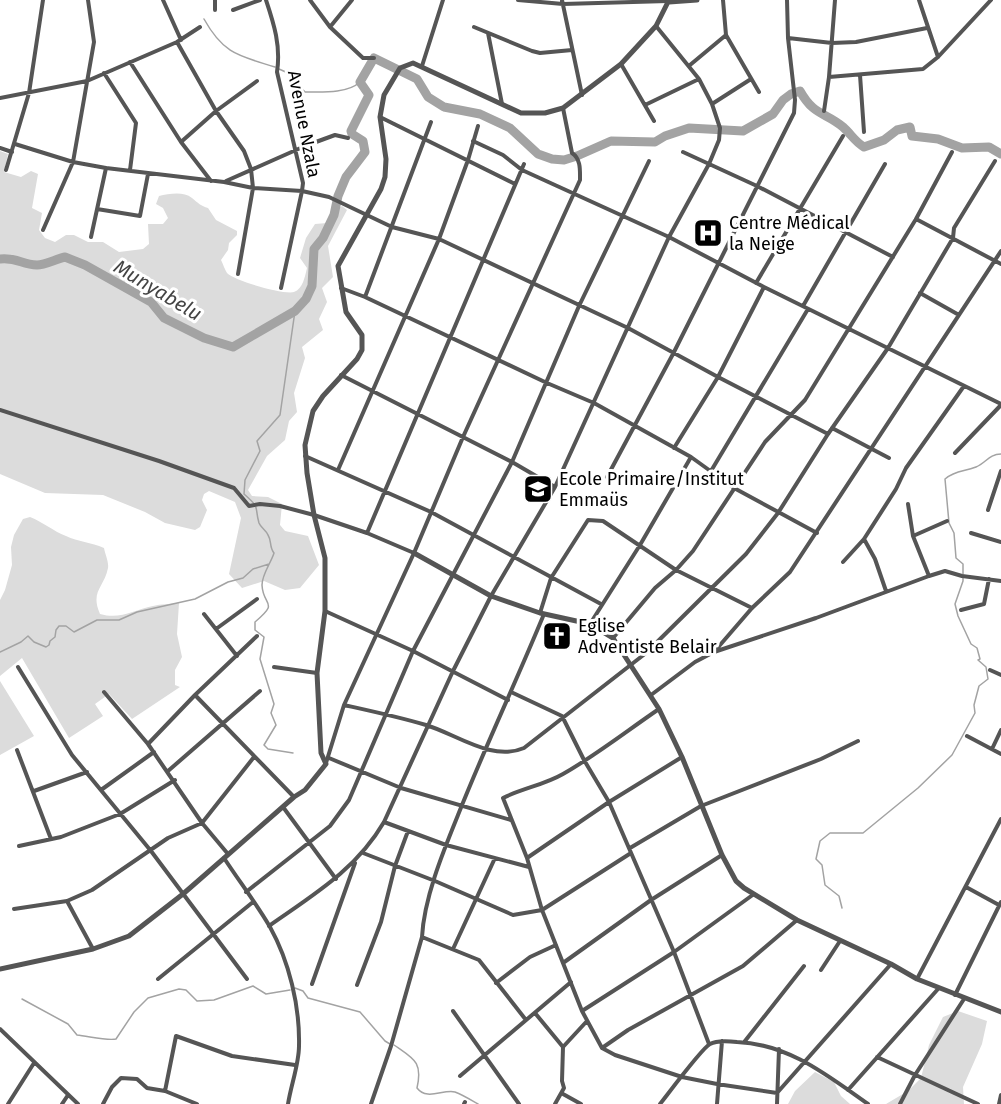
<svg xmlns="http://www.w3.org/2000/svg" width="1001" height="1104" font-family="'Fira Sans',sans-serif">
<style>
.green{fill:#dcdcdc}
.lines{fill:none;stroke-linecap:round;stroke-linejoin:round}
.stream{stroke:#a3a3a3;stroke-width:1.5}
.river{stroke:#a3a3a3;stroke-width:9}
.minor{stroke:#555;stroke-width:4}
.tertiary{stroke:#555;stroke-width:5}
.labels{text-anchor:middle;stroke-width:6;stroke-linejoin:round;paint-order:stroke}
.street-label{font-size:18px;fill:#000;stroke:#fff}
.poi-label{font-size:18px;fill:#000;stroke:#fff;text-anchor:start}
.water-label{font-size:20px;font-style:italic;fill:#444;stroke:#fff}
</style>
<rect width="100%" height="100%" fill="#fff"/>
<path class="green" d="M0 151 8 154 4 172 21 177 31 171 38 174 32 208 42 213 39 230 45 238 55 242 66 235H74L88 242H103L119 252 143 249 149 244 148 224H163L168 218 163 208 156 204 159 196C169 194 183 191 192 198 198 203 201 206 208 208L216 220 237 231V235L229 243 228 250 221 260C223 264 225 270 227 273 235 281 284 295 294 292 303 289 305 276 307 268L300 258 306 238 315 224 327 223 333 211 342 206 347 210 328 246 333 277 322 288 327 302 319 319 323 330 302 347 305 358 294 393 297 412 289 421 285 440 267 456 248 490 252 496 268 497 282 504 280 525 285 531 308 536 319 565 300 588 285 590 264 581 242 588 229 574 241 518 235 502 209 491 204 494 202 500 207 510 200 527 195 530 165 523 145 512 103 495 45 493 0 474Z
M30 517C43 522 53 531 66 536 78 542 91 542 104 548 105 554 109 562 108 568 104 588 90 591 100 614 120 620 134 610 153 606 161 604 170 604 179 603L177 634 182 657 175 670V685L180 687 132 719 109 694 95 704 103 716 69 738 22 658 0 676V600L5 590 12 565 11 547 14 535 23 519Z
M0 681 34 736 0 755Z
M958 1011 987 1021 982 1044 963 1087 964 1104H886L908 1091 921 1078 929 1045 943 1017Z
M815 1072 834 1082 841 1096 850 1104H788L795 1091Z"/>
<g class="lines">
<path class="stream" d="M204 19C224 55 240 56 275 67
M279 69 288 73 305 92C321 92 347 94 360 82
M0 652 21 642 28 636 34 642 46 647 49 645 50 641 55 637 56 630 59 626H66L74 632 97 620H119L137 612 195 599 228 582 243 578 253 569 269 564
M293 753 268 749 264 745 276 725 271 713 274 704 260 659 264 637 255 630V622C280 601 263 607 262 585 262 574 271 563 274 553 269 547 272 541 268 535 266 530 261 528 259 523 254 505 261 509 244 494L245 480 260 451 257 441 280 415 295 311
M842 908 839 896 825 885 822 865 816 859 820 841 830 833H863L918 788 952 755 975 713 974 705 979 686 988 679 986 667 978 660 980 659 977 648 971 644 958 616 955 604 963 581V564L956 558 954 533 949 523 945 479C956 470 964 472 976 467 986 463 989 454 1001 454
M295 988 303 991 308 998 360 1012 385 1041 390 1044
M22 999 68 1024 77 1035C88 1036 107 1041 116 1039L134 1012 148 998 179 989 186 990 197 1001 214 1000 253 986 266 994 290 990
M394 1045C414 1059 423 1062 417 1088 427 1101 443 1089 455 1092 463 1095 471 1100 478 1104"/>
<path class="river" d="M0 259C17 257 22 265 37 265 45 265 56 259 65 257L85 265 151 302 164 318 204 338 233 347 295 311 306 299 312 286 314 249 323 238 334 215 338 196 346 177 365 152 363 141 352 134 351 131 369 95 360 82 374 58 417 79 428 97 444 107 480 114 510 128 538 154 552 159 564 160 577 156 611 141 655 142 665 136 689 128 743 131 773 114 783 100 791 94 800 91C814 116 825 112 843 127 851 134 855 142 864 147L884 140 897 130 910 127 912 136 938 139 962 148 989 147 1001 154"/>
<path class="minor" d="M163 0 181 40
M266 0C274 24 281 46 277 72L303 183 302 191 281 288
M310 0 330 27 363 58H374
M518 0 563 4 668 1
M562 0 582 95
M723 0 726 35 759 92
M919 0 938 57
M215 10V0
M233 10 260 0
M330 27 352 0
M474 27 532 51 540 53 572 50
M488 33 502 104
M788 38 832 43 856 42 927 28
M177 42 216 111 244 151 251 169 253 188 238 274
M130 62 181 142 211 181
M621 64 654 121
M690 65 726 35
M422 66 443 0
M104 73 136 123 130 170
M860 75 864 132
M829 77 923 69 938 57 991 0
M0 98 87 81 177 42 200 27
M712 104 751 79
M645 105 699 79
M824 111 829 77 835 0
M380 117 515 184
M473 141 503 155 522 170 669 237 764 287 1001 404
M181 142 216 111 257 81
M15 144 73 162 106 168 224 182 253 188 302 191 329 197 392 227 439 239 628 328 718 377 828 434
M0 148 12 152
M683 152 757 186 893 257
M6 170 29 93 43 0
M226 181 305 146 335 135 348 138
M97 209 140 216 148 174
M916 219 1001 264
M43 230 73 162 94 42 88 0
M91 237 106 168
M756 283 843 136
M341 288 365 297 547 383 594 403 691 457 734 488 817 533
M920 293 959 315
M365 297 431 122
M803 306 885 164
M341 375 512 462 555 487
M0 410 159 461 234 488 249 506 260 504 280 506 314 515 367 533 414 553
M832 428 889 458
M674 448 718 377 764 287
M955 453 1001 405
M305 456 431 512 601 604
M338 470 439 239 468 160 478 126
M711 471 808 309
M607 477 673 354 794 113 795 100 788 38 787 0
M908 504 913 536 929 576
M988 510 1001 471
M367 533 524 164
M971 533 1001 542
M913 536 947 521
M864 539 875 559 886 591
M843 562 864 539 896 489 906 468 964 386
M961 610 984 604 989 579
M325 611 413 651 508 700
M540 613 551 578 588 520 603 521 676 570 752 608
M204 614 237 656
M590 624 640 545 691 457
M216 629 257 599
M613 638 655 588 676 570 693 551 765 442 805 400 916 219 952 152
M714 652 752 608 790 572 1001 251
M18 667 72 755 151 851 247 979
M274 667 317 673
M990 670 1001 675
M104 692 148 744 202 823 228 854
M511 692 562 716 584 760 609 802 674 952 709 1044
M195 695 294 797
M651 695 695 662 714 652 816 618 929 576 945 571 962 576 1001 581
M344 705C371 711 399 717 426 725 456 734 492 762 524 748L646 653 746 554 778 513 828 434 888 348 953 238 954 228 995 161
M659 709C628 730 595 756 563 774 544 785 523 788 503 798L527 858 542 910 582 1011 602 1048 615 1055 682 1077 717 1084 777 1093 891 964
M967 736 1001 754
M148 744 195 695 257 636
M992 749 1001 730
M17 750 51 839
M329 758 401 788 511 820
M326 763 344 705 414 553 463 437 580 180C580 170 581 159 572 153L563 108
M168 771 260 691
M101 790 154 752
M34 791 87 772
M283 807 336 879
M384 822 446 845 529 867
M19 846 61 837 120 814 175 780
M630 848 701 806 821 759 858 741
M363 853 435 881 513 915 542 910 631 853
M224 858C239 881 256 903 270 927 289 961 300 1006 299 1046 299 1064 291 1085 288 1104
M527 858 609 802 682 757
M966 887 999 905
M246 892 330 826 349 800 413 651 512 462 579 306 649 161
M67 901 93 949
M14 909 67 901 92 890 168 838 202 823 254 757
M269 926C313 895 356 870 384 822L453 671 491 596 555 487 669 237 709 164 719 140 720 128 712 104 699 79 656 26
M422 937 479 960 526 1020
M453 949 495 858
M563 963 651 900 722 855
M821 970 840 941
M158 979 253 902
M917 979 1001 819
M496 983 530 957 556 945
M312 984 355 863
M357 985 381 922 395 866 408 831
M955 995 1001 902
M453 1011 519 1104
M582 1011 674 952 754 894
M535 1013 563 1047
M0 1029 78 1104
M745 1041 804 966
M602 1048 628 1030 743 966 797 920
M877 1057 978 1104
M460 1076 571 982
M848 1090 938 989
M165 1091 176 1036 232 1056 295 1065
M563 1094 581 1104
M8 1104 34 1063
M62 1104 68 1095
M103 1104 112 1087 121 1078 137 1079 147 1088 165 1091 197 1104
M371 1104 391 1046 422 937C424 898 443 852 458 815 485 747 516 682 544 614
M464 1104 465 1102
M555 1104 564 1088 562 1081 563 1047 587 1021
M660 1104C668 1094 702 1048 710 1044 717 1040 729 1041 737 1042 789 1044 828 1076 868 1104
M717 1104 722 1041
M777 1104 779 1049
M900 1104 915 1075 964 999
M999 1104 1001 1095"/>
<path class="tertiary" d="M669 2 697 0
M414 553 491 596 540 613 590 624 613 638 659 709 682 757 722 855 736 881 744 888 797 920 891 964 917 979 1001 1012
M0 969 93 949 129 936 183 894 294 797 305 790 326 764 321 753 317 673 325 611V558L314 515 307 473 305 445 313 411 323 396 357 359 362 350V335L346 312 338 266 381 189 385 177 386 159 380 117 384 95 400 68 413 63 521 113H545L563 108 621 64 656 26 669 0"/>
</g>
<defs>
<g id="hospital-square" transform="scale(1.5)"><rect x="-9" y="-9" width="18" height="18" rx="4" fill="#000" stroke="#fff"/><path d="M-5-5h3v3.5h4V-5h3V5h-3V1.5h-4V5h-3Z" fill="#fff"/></g>
<g id="school-square" transform="scale(1.5)"><rect x="-9" y="-9" width="18" height="18" rx="4" fill="#000" stroke="#fff"/><path d="M0-5L7-2L0 1L-7-2ZM-4 1L0 2.5L4 1V4Q0 6-4 4Z" fill="#fff"/></g>
<g id="church-square" transform="scale(1.5)"><rect x="-9" y="-9" width="18" height="18" rx="4" fill="#000" stroke="#fff"/><path d="M-1.2-6h2.4v3.5h3.3v2.4h-3.3V6h-2.4V-.1h-3.3v-2.4h3.3Z" fill="#fff"/></g>
</defs>
<g fill-rule="evenodd">
<use href="#hospital-square" x="708" y="233"/>
<use href="#school-square" x="538" y="489"/>
<use href="#church-square" x="557" y="636"/>
</g>
<g class="labels">
<g class="street-label">
<text transform="translate(304 124) rotate(79)" y="6">Avenue Nzala</text>
</g>
<g class="poi-label">
<text x="729" y="229">Centre Médical<tspan x="729" dy="21">la Neige</tspan></text>
<text x="559" y="485">Ecole Primaire/Institut<tspan x="559" dy="21">Emmaüs</tspan></text>
<text x="578" y="632">Eglise<tspan x="578" dy="21">Adventiste Belair</tspan></text>
</g>
<g class="water-label">
<text transform="translate(158 290) rotate(31)" y="7">Munyabelu</text>
</g>
</g>
</svg>
